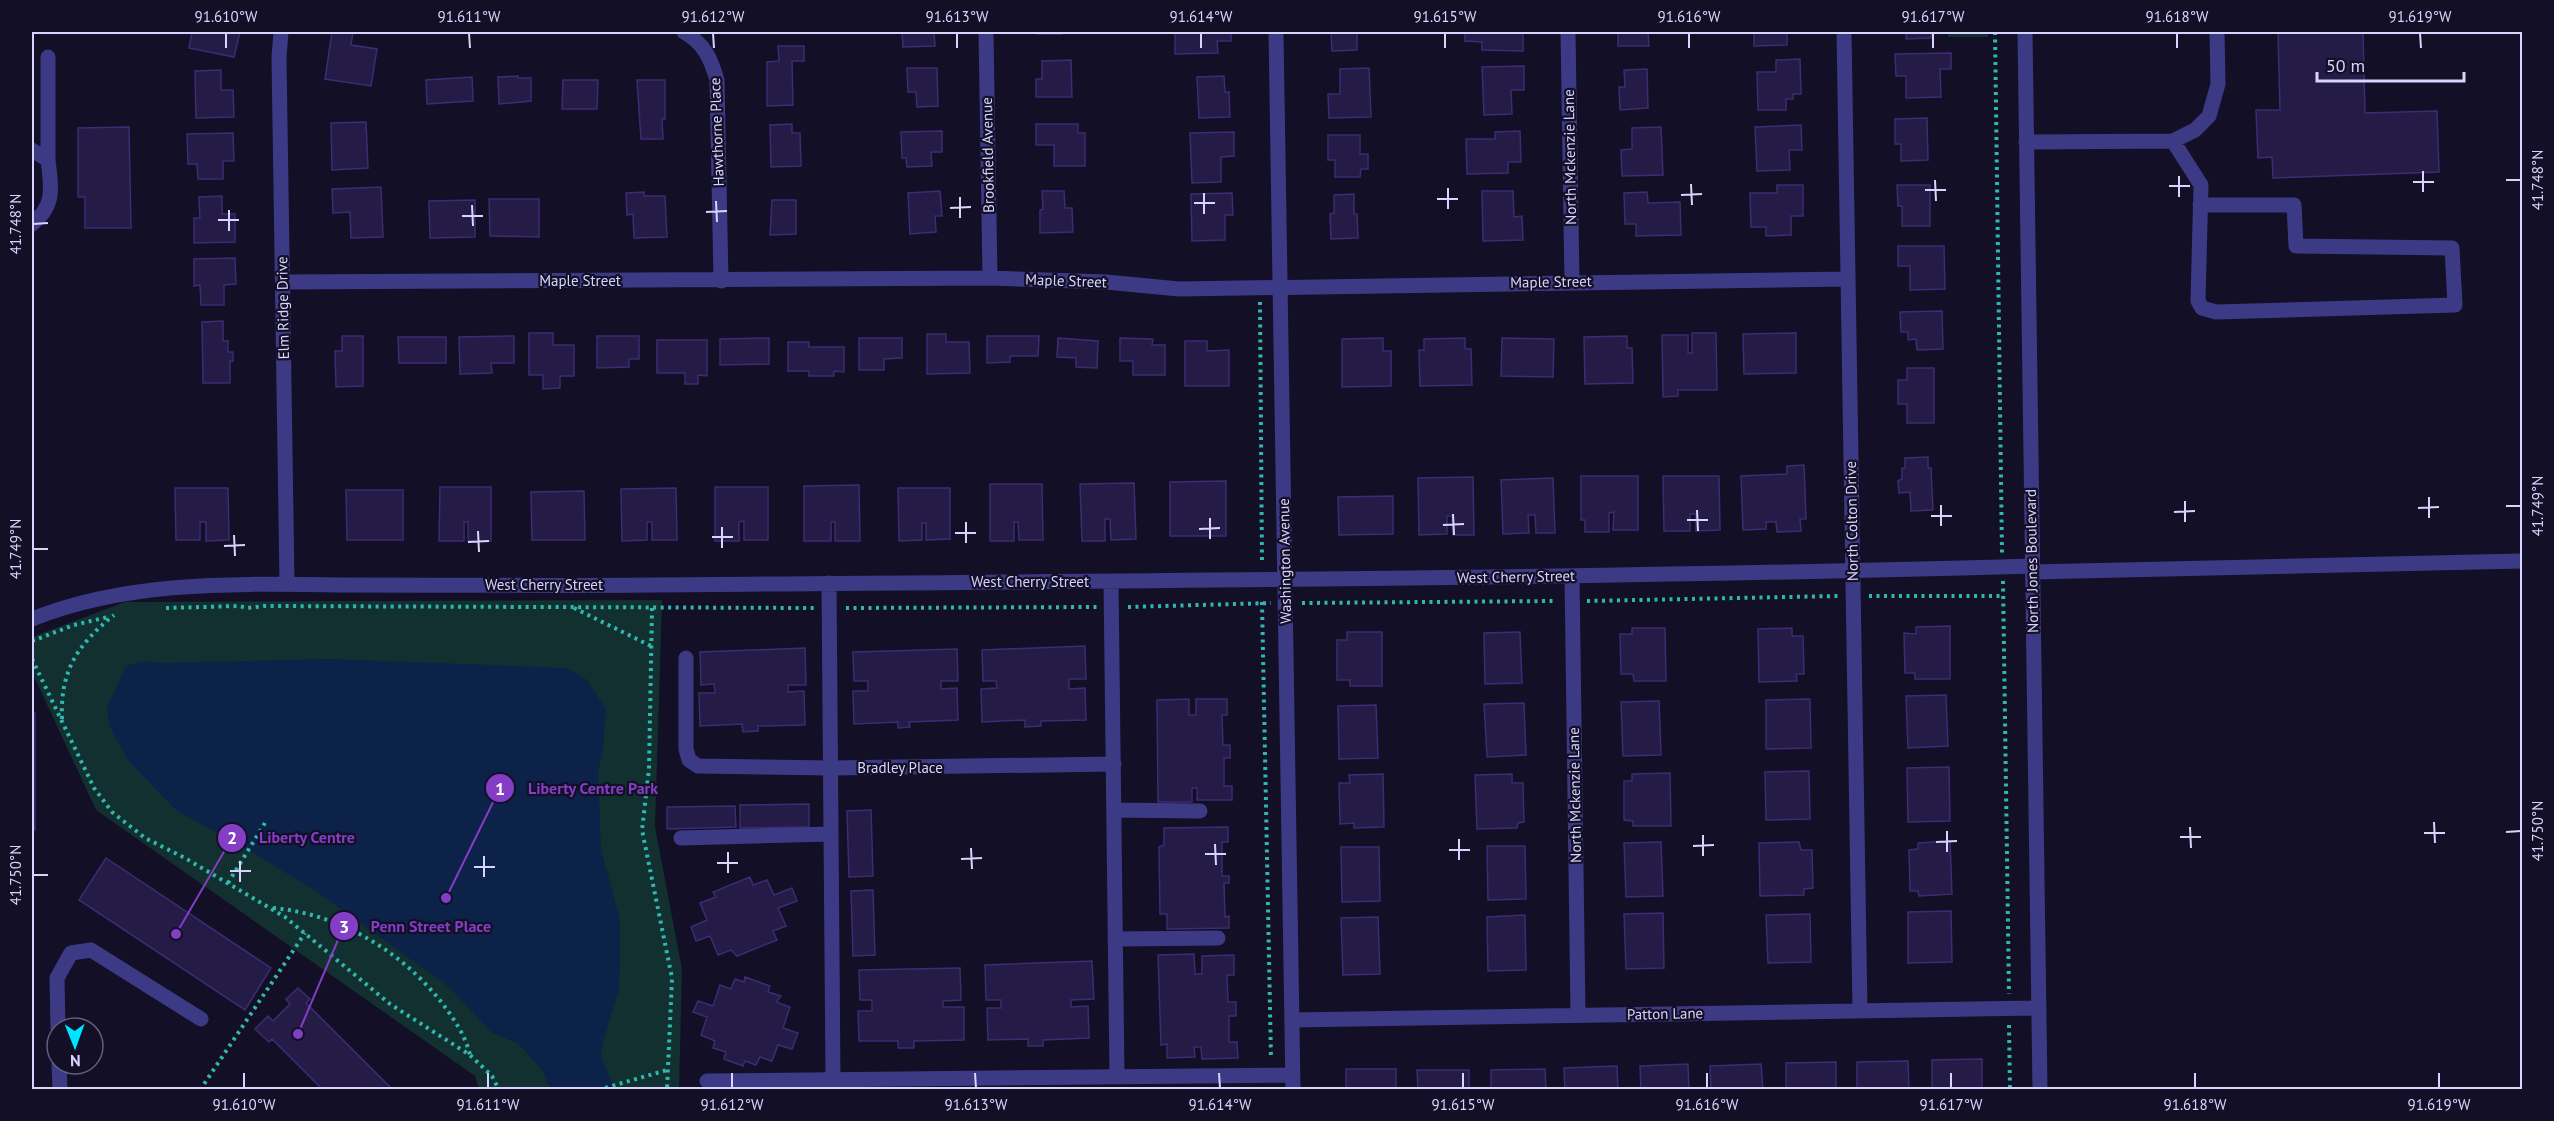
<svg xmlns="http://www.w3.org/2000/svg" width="2554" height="1121" font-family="'PT Sans',sans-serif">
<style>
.green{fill:#12302f}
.water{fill:#0c2248}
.building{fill:#241b47;stroke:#3b2d73;stroke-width:1.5}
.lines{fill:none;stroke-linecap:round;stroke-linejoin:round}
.path{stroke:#2fb8b0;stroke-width:4;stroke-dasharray:3 4.5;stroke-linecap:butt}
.minor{stroke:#3d3a85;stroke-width:15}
.ticks{fill:none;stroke:#d9d4ff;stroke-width:2}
.labels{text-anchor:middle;stroke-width:4.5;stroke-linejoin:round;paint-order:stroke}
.street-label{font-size:15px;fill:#d9d4ff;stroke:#130f26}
.leader{fill:none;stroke:#843dc5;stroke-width:2}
.callout-dot{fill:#843dc5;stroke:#130f26;stroke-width:2}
.mark-label{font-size:18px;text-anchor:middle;font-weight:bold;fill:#fff}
.callout-label{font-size:16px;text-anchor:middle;font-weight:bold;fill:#843dc5;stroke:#130f26;stroke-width:4.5;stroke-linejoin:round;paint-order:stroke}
.neatline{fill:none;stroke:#d9d4ff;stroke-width:2}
.ticks-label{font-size:15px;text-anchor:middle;fill:#d9d4ff}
</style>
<rect width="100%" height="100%" fill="#130f26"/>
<path class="green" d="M1948 32H1988V37H1948Z
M662 600 655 827 682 969 679 1089H479L475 1076 96 810 32 672V637L125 602Z"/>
<path class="water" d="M328 659 567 668 586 679 606 709 603 750 598 772 601 849 620 920V960L619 989 604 1039 601 1055 614 1089H550L542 1070 519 1044 491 1032 449 987 316 891 235 842 177 811 127 759 110 727 107 707 126 666 145 661 163 663Z"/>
<path class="building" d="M192 32H240L234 57 189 48Z
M332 32H353L351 45 377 49 371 86 325 79Z
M902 32H934L935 46 903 47Z
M1037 32H1062V34H1037Z
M1175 32H1231V41H1217L1218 53 1175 54Z
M1327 32H1357V50L1332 51 1331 33Z
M1465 32H1523V51L1482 50V42L1465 41Z
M1618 32H1648L1649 46H1618Z
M1754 32H1787V45L1754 46Z
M1906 32H1931V38L1906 39Z
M2278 32H2363L2365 113 2437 111 2439 172 2273 178 2272 157 2258 158 2256 110H2280Z
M778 46H804V61H792L793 105 767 106V62L779 61Z
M1951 53V69H1940L1941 97 1906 98V76H1896L1895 54Z
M1800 59 1801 94H1793V99H1786V110H1758L1757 72H1776V60Z
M1071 60 1072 97H1036V79H1042V61Z
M1524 66V90H1511L1512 114 1484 115 1482 67Z
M907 68H937L938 106 917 107 916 92H908Z
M1369 68 1371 117 1329 118 1328 94H1340V69Z
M1647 69 1648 108 1620 110 1619 87H1625L1624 70Z
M221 70V90H233L234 117 196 118 195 71Z
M518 76V78H531V101L499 104 498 77Z
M1224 76 1225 92H1229L1230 117 1199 118 1197 77Z
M472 77 473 101 427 104 426 80Z
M563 80H598L597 109H562Z
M637 80H665V119H662L663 139H641Z
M1927 118 1928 160 1901 161V144H1895V119Z
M366 122 368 168 332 170 331 123Z
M792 124V133H800L801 166 771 167 770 125Z
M1036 124H1078V133H1085V166H1054V145H1036Z
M1801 125 1802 150H1789L1790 170 1757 171 1755 127Z
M129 127 131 228H85V197H78V128Z
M1661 127 1663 175 1622 176 1621 150 1632 149V128Z
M942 131V152H931L932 166 907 167 906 158H902L901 132Z
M1520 131 1521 162H1508V173L1467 174 1466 139H1495V132Z
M1234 132V156L1221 157V182L1192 183 1190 133Z
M233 133 234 161H223V179H198L197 164H188L187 134Z
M1328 135H1360V154H1368V169H1361L1360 177H1335V160H1328Z
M1777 185H1803V216H1791V235L1766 236V227H1751L1750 193H1777Z
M1897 185H1930V226H1902V206H1898Z
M381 187 383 237 351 238 350 212 333 213 332 189Z
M940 191 942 216H935L936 232 910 234 908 193Z
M1042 191H1064L1065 208H1072L1073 232 1040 233V210L1043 209Z
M1482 191H1513L1514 217 1522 216 1523 240 1483 241Z
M644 192V196H665L667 237 634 238 633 214 627 215 626 193Z
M1647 192 1648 203 1680 202 1681 235 1636 236V224H1625L1624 193Z
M1232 193 1233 215H1225V240L1192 241 1191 194Z
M1354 194V214H1357L1358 238 1331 239 1330 214 1334 213V195Z
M222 196V214H235V242L194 243V218H200L199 197Z
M489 199H539V237L490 236Z
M475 200V237L430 238 429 201Z
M772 200H796V234L770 235Z
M1898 246H1944L1945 289 1910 290V266H1898Z
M235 258 236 284 224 285V305H201L200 285 194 286V259Z
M1942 311 1943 349 1917 350 1916 339 1908 340V332H1901L1900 312Z
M223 321V341H228V352H233V361H230V383H203L202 322Z
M529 333H553V345H574V376H560V388L543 389V375H529Z
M1692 333H1716L1717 390H1678V396L1663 397 1662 335H1688V353H1692Z
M1796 333V373L1744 374 1743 334Z
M927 334H946V342H969L970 373 927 374Z
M342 336H363V386L336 387 335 351H342Z
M514 336V363H491L492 373 460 374 459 337Z
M597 336H639V359H629V367L597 368Z
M987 336H1039L1038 356H1010V362L987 363Z
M1627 336V348H1632L1633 383 1585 384 1584 337Z
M398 337H446V363H399Z
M769 338V364L720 365V339Z
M859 338H902V358L884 359V370H859Z
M1058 338 1098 341 1097 368 1076 367V358L1057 357Z
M1120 338 1153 339 1152 345H1165V375H1133V361H1120Z
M1383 338V351H1391V386L1342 387V339Z
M1465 338V349H1471L1472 385 1420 386 1419 350H1424V339Z
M1502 338 1554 339 1553 377 1501 376Z
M657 340H707V376L698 375V384H685V373H657Z
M1185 341H1207V351L1229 350V386H1185Z
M788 342H809V347H844V372L834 371V376H809V371H788Z
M1907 368H1934V423H1907V404H1898V380H1907Z
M1928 457V468H1931L1933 510 1911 511 1910 492 1899 493 1898 481 1902 479V468H1905V458Z
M1804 465 1806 519H1800L1801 531 1777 532 1776 522H1766V529L1743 530 1741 476 1787 474V466Z
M1581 476H1638V530H1613L1614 512 1609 513V532H1585V520H1581Z
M1663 476H1719L1720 530 1696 531V514H1690V531H1664Z
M1473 477 1474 535H1453L1452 516H1447V534L1419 535 1418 478Z
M1553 478 1555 533H1536L1535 515H1528L1529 533 1503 534 1501 480Z
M1226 481V536H1170V482Z
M1134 483 1136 539 1111 540 1110 519H1105V541H1082L1080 484Z
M990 484H1042L1043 540H1019L1018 522H1014V541H990Z
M859 485 860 541H835V522H831V541H804V486Z
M440 487H491V541H468V522H464V541H439Z
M715 487H768V540H744V521L739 522V541H715Z
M175 488H228L229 540 206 541V522H200V540H176Z
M676 488 677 540H652V522H647V540L622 541 621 489Z
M898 488H950V539L926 540V523H922V540L899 541Z
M346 490H403V540H347Z
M584 491 585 540H532L531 492Z
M1393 496V534L1339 535 1338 497Z
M1950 626V679H1915V673H1905L1904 633 1916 634V627Z
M1632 628H1665L1666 681H1634L1633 674H1621L1620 634H1632Z
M1792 628V636H1803L1804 674H1796L1797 681 1759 682 1758 629Z
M1347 632H1382V686H1350V680H1337V640H1347Z
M1520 632 1522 683 1485 684 1484 633Z
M1085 646 1086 679H1069V689L1085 688 1086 720 1041 721V726L1025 727V720L982 722 981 689 997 688 996 681H983L982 650Z
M805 648 806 685H788V692L804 691 805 725 758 726V731L743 732 742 724 700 726 699 693H715L714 684 701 685 700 652Z
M957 649 958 681H941V689L957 688 958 720 909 722 910 727 898 728V722L854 724 853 691H868V681H854L853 652Z
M1946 695 1948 746 1908 748 1906 696Z
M1189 699V715H1196V699H1227V715H1222L1223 745H1230V758H1224V786H1232V800H1197V788H1192V802H1158L1157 700Z
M1810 699 1811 748 1766 749V700Z
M1659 701 1661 755 1623 756 1621 702Z
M1524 703 1526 755 1487 757 1484 704Z
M1376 705 1378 758 1339 759 1338 706Z
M32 713H35V830H32Z
M1949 767 1950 821 1908 822 1907 768Z
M1809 771 1810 819 1766 820 1765 772Z
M1670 773 1671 826H1633V821L1624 820V781H1632V774Z
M1383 774 1384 827 1354 828V823L1340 824 1339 783H1350L1349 775Z
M1512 774V783H1523L1524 822 1518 823 1517 828 1477 829 1475 775Z
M809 804V827L740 828V805Z
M735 806 736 827 667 829V807Z
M871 810 873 876 849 877 847 811Z
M1228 827V842H1222V876H1229V883H1224L1225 917 1229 916V928L1167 929V914H1160L1159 847 1164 845V828Z
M1950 841 1952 894 1919 896 1918 891H1910L1909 850 1918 849V843Z
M1661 842 1663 896 1626 897 1624 843Z
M1799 842 1801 850H1812L1813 888 1804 889V895L1760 896 1759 843Z
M1487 846H1525L1526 899 1488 900Z
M1341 847H1379L1380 901 1342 902Z
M106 858 271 968 245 1010 79 900Z
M750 877 753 885 767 880 774 895 792 888 797 901 778 908 786 926 773 931 777 940 737 956 731 950 718 955 710 936 696 941 691 927 707 920 700 903 716 897 713 892Z
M873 890 875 955 853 956 851 891Z
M1951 911 1952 962 1908 963V912Z
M1663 913 1664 968 1626 969 1624 914Z
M1810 914 1811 962 1768 963 1766 915Z
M1525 915 1526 970 1488 971 1487 917Z
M1378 917 1380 974 1343 975 1341 918Z
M1194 954 1195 974H1202V956L1234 955V975H1227L1228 1002H1236V1016H1229V1042H1237L1238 1058 1202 1059 1201 1047H1194L1195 1057 1167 1058V1044L1161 1045 1158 955Z
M1092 961 1094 999 1071 1000V1007L1088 1006 1089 1038 1043 1040V1046H1028V1039L988 1040 987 1008H1001V1000H986L985 965Z
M960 968 961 1000 943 1001V1007H964V1040L914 1041V1048H898V1041H859L858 1011H872V1000H860L859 970Z
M745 977 770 986 768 992 781 996 776 1002 790 1007 783 1028 798 1033 792 1049 778 1045 772 1061 760 1057 756 1065 745 1061 743 1066 724 1059 726 1052 713 1048 715 1041 701 1035 707 1017 693 1012 698 1001 713 1006 720 985 731 989 735 979 744 982Z
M298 988 310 999 306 1003 393 1090H323L272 1039 269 1042 255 1029 268 1016 273 1021 290 1004 286 999Z
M1982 1059V1090H1932V1060Z
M1908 1061 1909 1090H1857V1062Z
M1836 1062V1090H1786V1063Z
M1688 1064 1689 1090H1641L1640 1066Z
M1761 1064 1763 1090H1711L1710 1066Z
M1617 1066 1618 1090H1565L1564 1068Z
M1346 1069H1396V1090H1346Z
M1545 1069 1546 1090H1491V1070Z
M1417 1070H1469V1090H1418Z"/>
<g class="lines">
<path class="path" d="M1995 32 2002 553
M1260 302 1262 564
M2003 581 2009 994
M1869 596H2003
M1587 601 1838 596
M1262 602 1271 1059
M1302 603 1556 601
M1128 607 1271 603
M166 608 239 606 248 608 264 606 815 608
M574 608 651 646
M652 608 649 769 642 830 672 978 667 1090
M846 608 1097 607
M32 641 74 625 108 617
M32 659 94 788 112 812 145 838 185 858 285 917 390 1004 470 1055 492 1076 499 1090
M62 719C60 671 77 645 114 615
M228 883 265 823
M273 908C343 914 410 956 450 1014 459 1027 466 1039 470 1055
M2009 1025 2010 1090
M200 1090 305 933
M598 1090 667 1070"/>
<path class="minor" d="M281 32 279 57 287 584
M684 32C704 43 711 59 717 80L721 281
M986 32 990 278
M1276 32 1293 1090
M1568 32 1572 282
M1844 32 1860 1011
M2025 32 2040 1090
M48 57V160
M2173 141 2201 185 2198 301 2202 308 2216 312 2455 305 2452 248 2296 246 2294 205H2200
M2026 142 2173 141 2195 130 2209 116 2218 84 2217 32
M32 150 48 160C51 187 56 205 32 224
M283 282 990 278 1106 282 1179 289 1848 279
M2033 572 2522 561
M1572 576 1578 1015
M1111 582 1117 1077
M829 583 833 1080
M32 619C132 579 243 584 350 585 450 585 551 586 652 585 1112 581 1572 579 2033 566
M686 658V749L689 760 698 766 831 768 1114 764
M1114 810 1200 811
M681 838 831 834
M1115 939 1218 938
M1292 1020 2039 1008
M58 1028 57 978 71 953 91 950 201 1019
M59 1064 60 1090
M707 1081 1293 1075"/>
</g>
<path class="ticks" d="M226 33V48M469 33 470 48M713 33 714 48M957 33V48M1201 33V48M1445 33V48M1689 33V48M1933 33V48M2177 33V48M2420 33 2421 48M2423 171V192M2179 176V197M1935 180 1936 201M2506 180H2521M2413 182H2434M1691 184 1692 205M2169 186H2190M1448 188V209M1925 190H1946M1204 193V214M1681 195 1702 194M960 197V218M1437 199H1458M716 201 717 222M1194 203H1215M472 205 473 226M950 208 971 207M229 210V231M706 212 727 211M462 216H483M218 220H239M33 224 48 223M2429 497V518M2185 501V522M1941 505V526M2506 506H2521M2418 508 2439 507M1697 510 1698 531M2174 512 2195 511M1453 514 1454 535M1931 516H1952M1210 518V539M1687 520H1708M966 522V543M1443 525 1464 524M722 527V548M1199 529 1220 528M478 531 479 552M955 533H976M234 535 235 556M712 537H733M468 542 489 541M224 546 245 545M33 549H48M2434 822 2435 843M2190 827 2191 848M1947 831V852M2506 832 2521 831M2424 833H2445M1703 835V856M2180 837H2201M1459 839V860M1936 842 1957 841M1215 844 1216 865M1693 846 1714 845M971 848 972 869M1449 850H1470M728 852V873M1205 854H1226M484 856V877M961 859 982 858M240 861V882M717 863H738M474 867H495M230 871H251M33 875H48M244 1073V1088M488 1073V1088M732 1073V1088M975 1073 976 1088M1219 1073 1220 1088M1463 1073V1088M1707 1073V1088M1951 1073V1088M2195 1073V1088M2439 1073V1088"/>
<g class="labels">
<g class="street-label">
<text transform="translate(717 132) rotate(-92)" y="5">Hawthorne Place</text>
<text transform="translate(988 155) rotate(-91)" y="5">Brookfield Avenue</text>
<text transform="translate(1570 157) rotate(-91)" y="5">North Mckenzie Lane</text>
<text x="580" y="286">Maple Street</text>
<text transform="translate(1066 281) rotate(2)" y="5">Maple Street</text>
<text transform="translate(1551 282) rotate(-1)" y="5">Maple Street</text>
<text transform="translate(283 308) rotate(-91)" y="5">Elm Ridge Drive</text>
<text transform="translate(1852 521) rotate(-91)" y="5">North Colton Drive</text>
<text transform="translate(1285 561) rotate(-91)" y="5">Washington Avenue</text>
<text transform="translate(2032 561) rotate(-91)" y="5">North Jones Boulevard</text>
<text transform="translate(1516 577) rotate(-1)" y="5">West Cherry Street</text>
<text x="1030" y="587">West Cherry Street</text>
<text x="544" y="590">West Cherry Street</text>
<text x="900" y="773">Bradley Place</text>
<text transform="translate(1575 795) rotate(-91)" y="5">North Mckenzie Lane</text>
<text transform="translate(1665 1014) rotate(-1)" y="5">Patton Lane</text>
</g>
</g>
<path class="leader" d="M446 898L500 788M176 934L232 838M298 1034L344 926"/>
<g class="callout-dot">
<circle cx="446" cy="898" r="6"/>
<circle cx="176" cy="934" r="6"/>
<circle cx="298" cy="1034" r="6"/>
<circle cx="500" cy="788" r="15"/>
<circle cx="232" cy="838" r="15"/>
<circle cx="344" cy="926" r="15"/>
</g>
<g class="mark-label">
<text x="500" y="795">1</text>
<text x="232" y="844">2</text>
<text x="344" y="933">3</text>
</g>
<g class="callout-label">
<text x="593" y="794">Liberty Centre Park</text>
<text x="307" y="843">Liberty Centre</text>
<text x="431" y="932">Penn Street Place</text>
</g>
<rect width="2554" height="1121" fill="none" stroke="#130f26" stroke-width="66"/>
<g transform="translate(75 1046) rotate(179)"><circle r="28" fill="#130f26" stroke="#625e7d" stroke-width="1.5"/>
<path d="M0-4.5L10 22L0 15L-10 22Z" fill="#00e5ff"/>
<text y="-9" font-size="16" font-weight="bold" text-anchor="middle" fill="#d9d4ff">N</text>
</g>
<path d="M2317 72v9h147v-9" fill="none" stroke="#d9d4ff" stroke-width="3"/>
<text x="2326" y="72" font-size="18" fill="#d9d4ff" stroke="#130f26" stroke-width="4.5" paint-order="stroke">50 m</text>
<rect x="33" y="33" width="2488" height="1055" class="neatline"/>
<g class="ticks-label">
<text x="226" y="22">91.610°W</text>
<text x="469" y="22">91.611°W</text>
<text x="713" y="22">91.612°W</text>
<text x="957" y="22">91.613°W</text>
<text x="1201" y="22">91.614°W</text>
<text x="1445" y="22">91.615°W</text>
<text x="1689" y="22">91.616°W</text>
<text x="1933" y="22">91.617°W</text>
<text x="2177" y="22">91.618°W</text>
<text x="2420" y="22">91.619°W</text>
<text transform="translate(2538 180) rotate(-90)" y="5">41.748°N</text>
<text transform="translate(16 224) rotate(-90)" y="5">41.748°N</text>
<text transform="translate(2538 506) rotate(-90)" y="5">41.749°N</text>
<text transform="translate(16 549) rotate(-90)" y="5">41.749°N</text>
<text transform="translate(2538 831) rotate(-90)" y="5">41.750°N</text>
<text transform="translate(16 875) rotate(-90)" y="5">41.750°N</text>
<text x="244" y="1110">91.610°W</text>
<text x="488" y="1110">91.611°W</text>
<text x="732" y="1110">91.612°W</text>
<text x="976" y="1110">91.613°W</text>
<text x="1220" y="1110">91.614°W</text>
<text x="1463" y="1110">91.615°W</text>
<text x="1707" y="1110">91.616°W</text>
<text x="1951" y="1110">91.617°W</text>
<text x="2195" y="1110">91.618°W</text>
<text x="2439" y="1110">91.619°W</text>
</g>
</svg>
